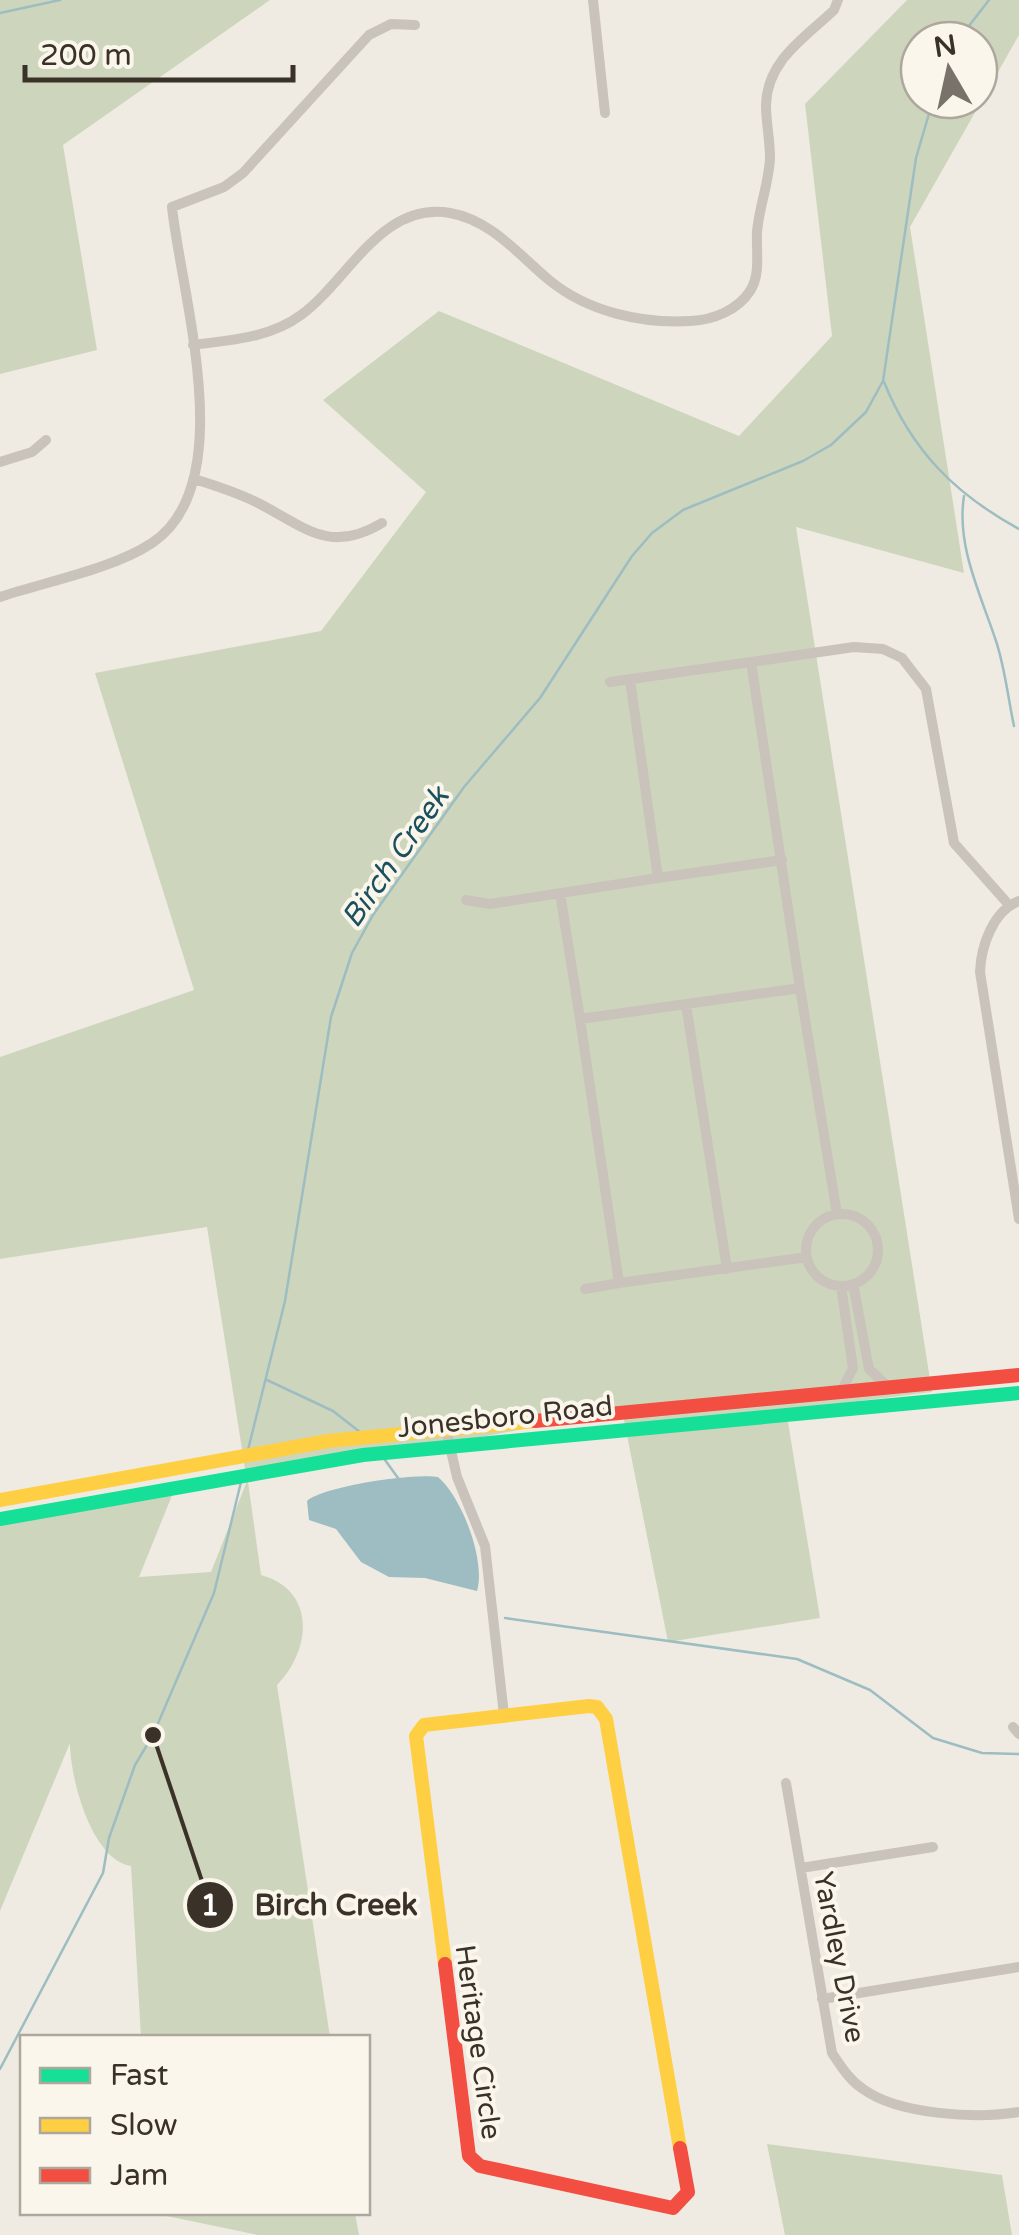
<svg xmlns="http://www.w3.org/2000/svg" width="1019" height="2235" font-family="'Varela Round',sans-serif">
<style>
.green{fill:#cdd6bc;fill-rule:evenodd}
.water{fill:#9dbdc2}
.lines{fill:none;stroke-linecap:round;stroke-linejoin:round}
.stream{stroke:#9dbdc2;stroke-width:2.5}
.street{stroke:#c9c3bb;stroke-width:10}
.fast{stroke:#16e098;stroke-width:14}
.slow{stroke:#ffcf43;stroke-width:14}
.jam{stroke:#f24e42;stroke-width:14}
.labels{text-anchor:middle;stroke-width:8;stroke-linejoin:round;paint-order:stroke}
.street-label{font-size:28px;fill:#3a3129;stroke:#fbf6eb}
.water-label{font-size:30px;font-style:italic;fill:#1b515f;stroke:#fbf6eb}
.leader{fill:none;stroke:#3a3129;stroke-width:4}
.callout-dot{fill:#3a3129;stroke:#fbf6eb;stroke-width:4}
.mark-label{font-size:30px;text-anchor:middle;font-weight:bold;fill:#fff}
.callout-label{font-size:30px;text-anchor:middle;font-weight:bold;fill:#3a3129;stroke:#fbf6eb;stroke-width:8;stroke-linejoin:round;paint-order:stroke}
</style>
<rect width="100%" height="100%" fill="#efebe2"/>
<path class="green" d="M0 0H270L63 145 97 350 0 374Z
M907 0H1019V35L910 227 964 573 796 527 932 1392 786 1410 820 1618 668 1642 622 1410 248 1482 261 1575C316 1590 312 1649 277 1685L330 2037H141L131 1866C91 1860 70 1777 70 1743L0 1911V1521L173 1493 139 1577 211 1572 247 1481 207 1227 0 1259V1057L194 990 95 673 321 631 426 492 323 400 439 311 739 436 832 336 805 104ZM919 40H979V100H919Z
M767 2144 1002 2175 1012 2235H785Z
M152 2213H355L359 2235H258Z"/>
<path class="water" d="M438 1477C462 1497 486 1561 477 1591L425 1578 389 1577 361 1562 336 1529 309 1520 307 1501C324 1486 414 1473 438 1477Z"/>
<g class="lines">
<path class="stream" d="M0 13 60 0
M958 40 989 0
M884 382C912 451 955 494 1019 529
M964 496C956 546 981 595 996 641 1005 668 1008 698 1014 726
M267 1380 333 1411 360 1432
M248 1450 285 1301 331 1017 352 953 373 915 464 787 540 698 632 556 652 533 683 510 803 461 831 445 866 412 883 381 916 158 933 100
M385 1460 398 1478
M505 1618 797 1659 870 1690 933 1738 982 1753 1019 1754
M0 2069 103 1873 109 1838 135 1765 153 1735 214 1593 241 1482"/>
<path class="street" d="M593 0 605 113
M193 345C230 340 270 338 301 315 348 281 381 201 450 213 491 220 519 255 549 280 588 312 642 324 691 321 713 320 738 310 750 291 761 274 756 252 757 232 759 207 769 183 770 158 770 140 766 122 766 105 767 60 806 37 834 10L838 0
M0 462 32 452 46 440
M194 479C217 486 239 493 260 504 306 528 330 554 382 523
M0 597C45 582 113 569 152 543 241 484 181 295 172 207L224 187 243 173 369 35 391 24 415 25
M751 662 854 647 883 649 902 658 926 689 954 843 1009 905
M630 680 658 878 782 860
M610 682 751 662 800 988
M560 893 580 1019
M466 900 490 904 658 878
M1019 901C993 911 981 946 980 972L1019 1219
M686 1004 727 1269
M806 1250a36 36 0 1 1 72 0a36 36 0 1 1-72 0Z
M807 1257 619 1283 580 1019 800 988 837 1214
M853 1284 869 1369 887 1386
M841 1286 853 1368 842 1390
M585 1289 619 1283
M446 1429 457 1477 485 1546 504 1715
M1013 1727 1019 1734
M786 1783 832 2053C841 2066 849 2080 863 2089 899 2115 977 2119 1019 2112
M801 1868 933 1847
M822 1999 1019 1967"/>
<path class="fast" d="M0 1519 363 1455 1019 1393"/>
<path class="slow" d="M0 1500 328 1441 535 1421
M589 1706 597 1707 606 1719 680 2148
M445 1964 416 1736 424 1725 589 1706"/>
<path class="jam" d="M535 1421 1019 1375
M445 1964 469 2156 480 2166 673 2208 688 2192 680 2148"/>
</g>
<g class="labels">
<g class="street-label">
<text transform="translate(505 1416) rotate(-6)" y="10">Jonesboro Road</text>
<text transform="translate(840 1957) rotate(79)" y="10">Yardley Drive</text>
<text transform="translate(479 2042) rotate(82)" y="10">Heritage Circle</text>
</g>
<g class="water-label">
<text transform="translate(395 857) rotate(-55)" y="10">Birch Creek</text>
</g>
</g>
<path class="leader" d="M153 1735L210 1905"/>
<g class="callout-dot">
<circle cx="153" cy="1735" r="10"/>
<circle cx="210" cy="1905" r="25"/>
</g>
<g class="mark-label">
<text x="210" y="1915">1</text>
</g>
<g class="callout-label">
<text x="336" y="1915">Birch Creek</text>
</g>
<rect x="20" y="2035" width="350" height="180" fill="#fbf6eb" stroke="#aea79d" stroke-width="2.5"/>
<rect x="40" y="2068" width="50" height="15" fill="#16e098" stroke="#aea79d" stroke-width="2.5"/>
<text x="110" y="2085" font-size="30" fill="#3a3129">Fast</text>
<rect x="40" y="2118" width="50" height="15" fill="#ffcf43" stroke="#aea79d" stroke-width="2.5"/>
<text x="110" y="2135" font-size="30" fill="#3a3129">Slow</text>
<rect x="40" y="2168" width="50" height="15" fill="#f24e42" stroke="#aea79d" stroke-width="2.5"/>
<text x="110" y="2185" font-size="30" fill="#3a3129">Jam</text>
<g transform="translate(949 70) rotate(351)"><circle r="48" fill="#fbf6eb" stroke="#aea79d" stroke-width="2.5"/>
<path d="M0-8L18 38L0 25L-18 38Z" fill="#79726a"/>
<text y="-15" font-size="28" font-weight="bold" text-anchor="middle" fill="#3a3129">N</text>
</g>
<path d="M25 65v15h268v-15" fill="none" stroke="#3a3129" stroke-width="5"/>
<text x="40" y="65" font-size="30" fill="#3a3129" stroke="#fbf6eb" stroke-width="8" paint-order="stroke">200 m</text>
</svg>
